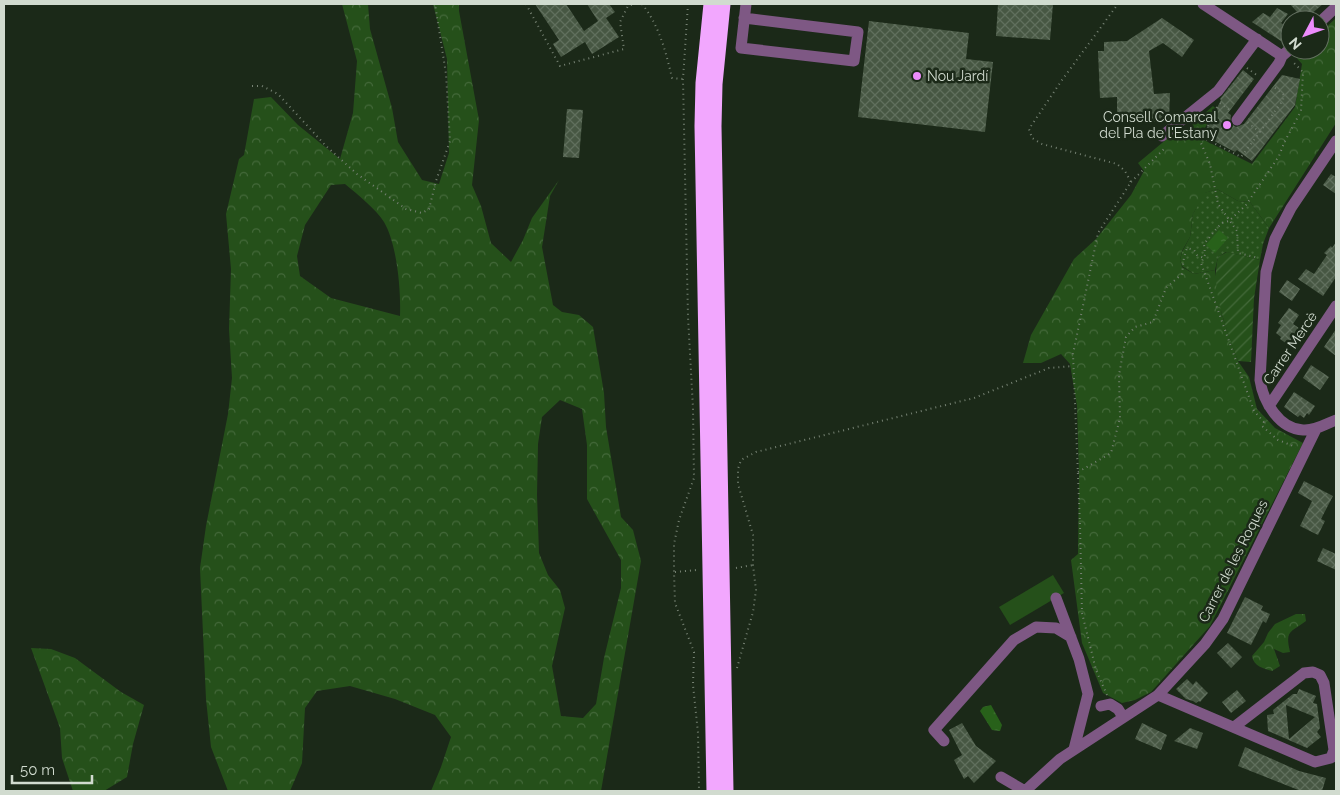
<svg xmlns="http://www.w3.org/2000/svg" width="1340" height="795" font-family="Raleway,sans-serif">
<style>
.grass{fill:url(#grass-dots)}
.forest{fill:url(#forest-crowns);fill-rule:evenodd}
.garden{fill:url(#garden-furrows)}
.pitch{fill:#25501a}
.water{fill:url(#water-ripples)}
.building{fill:url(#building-cross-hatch);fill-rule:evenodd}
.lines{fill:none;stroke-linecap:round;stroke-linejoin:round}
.path{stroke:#768273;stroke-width:2;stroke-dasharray:1 4;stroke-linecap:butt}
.minor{stroke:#7e5884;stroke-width:11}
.highway{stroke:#f2a7fe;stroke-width:15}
.poi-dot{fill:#ec8cfb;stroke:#1b2918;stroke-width:2}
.labels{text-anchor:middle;stroke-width:5;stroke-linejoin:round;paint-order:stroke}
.poi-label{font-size:14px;fill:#d1dbcf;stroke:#1b2918;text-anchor:start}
.street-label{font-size:14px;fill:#d1dbcf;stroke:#1b2918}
</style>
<defs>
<pattern id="grass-dots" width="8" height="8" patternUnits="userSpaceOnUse" patternTransform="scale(1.25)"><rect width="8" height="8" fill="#25501a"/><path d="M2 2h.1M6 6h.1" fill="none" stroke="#44693a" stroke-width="1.8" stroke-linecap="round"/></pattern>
<pattern id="forest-crowns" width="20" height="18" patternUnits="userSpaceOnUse" patternTransform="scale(1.25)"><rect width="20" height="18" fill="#25501a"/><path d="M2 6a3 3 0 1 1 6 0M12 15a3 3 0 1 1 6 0" fill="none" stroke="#44693a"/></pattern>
<pattern id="garden-furrows" width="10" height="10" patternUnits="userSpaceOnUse" patternTransform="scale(1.25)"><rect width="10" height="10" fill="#25501a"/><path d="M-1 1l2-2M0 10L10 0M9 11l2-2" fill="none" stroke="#44693a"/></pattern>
<pattern id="water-ripples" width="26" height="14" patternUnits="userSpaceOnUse" patternTransform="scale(1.25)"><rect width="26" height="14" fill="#28611a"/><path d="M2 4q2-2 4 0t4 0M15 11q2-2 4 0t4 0" fill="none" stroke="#46773a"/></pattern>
<pattern id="building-cross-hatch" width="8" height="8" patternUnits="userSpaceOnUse" patternTransform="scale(1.25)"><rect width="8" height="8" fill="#475743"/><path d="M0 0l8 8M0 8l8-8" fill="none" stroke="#606f5d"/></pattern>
</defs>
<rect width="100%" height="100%" fill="#1b2918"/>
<path class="grass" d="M1213 106 1215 108 1200 138 1185 131Z
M1217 189 1238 201 1250 202 1269 228 1263 244 1260 260 1226 252 1218 257 1215 270 1194 274 1182 266 1180 260 1182 252 1190 237 1193 214 1204 193Z"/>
<path class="forest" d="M342 4H368L370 29 392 108 398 142 422 180 439 184 449 153 447 59 433 4H459V11L479 120 472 185 481 206 491 243 511 262 523 240 532 218 559 180 550 196 542 247 553 305 562 312 579 315 593 327 604 393 606 427 621 517 633 530 641 561 601 791H431L441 767 451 737 435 715 395 699 350 686 317 691 305 708 302 763 290 791H228L211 747 206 699 200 568 206 526 228 414 232 378 229 329 231 269 226 214 239 159 244 155 254 99 271 97 298 125 340 159 353 113 357 61ZM345 184C357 194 376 209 384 222 397 244 401 290 400 316L331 298 300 276 297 256 305 225 331 185ZM560 400 582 409 587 445V499L621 560V588L604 658 596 704 583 718 561 716 552 666 565 608 560 590 548 575 539 553 537 495 538 444 542 417Z
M1336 18V123L1269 228 1250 202 1238 201 1217 189 1205 193 1193 214 1190 237 1182 251 1180 260 1182 267 1194 274 1215 270 1222 315 1238 361 1249 377 1257 409 1275 428 1303 443 1210 626 1151 692 1135 700 1122 703 1103 693 1082 643 1071 560 1078 554 1079 473 1077 406 1070 364 1061 354 1041 363H1023L1031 335 1074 259 1096 239 1131 195 1144 171 1138 163 1180 128 1252 164 1295 107 1302 64 1295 56 1302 50H1320V33Z
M1296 614H1305L1306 621C1290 633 1285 630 1290 652L1283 653 1274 649 1280 666 1272 671C1263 668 1254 667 1252 656L1264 642 1268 633 1275 624Z
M31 648 51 649 75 658 121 692 144 705 133 744 127 777 104 791H73L62 758 60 728Z"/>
<path class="garden" d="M1227 252 1260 260 1254 298 1251 362 1238 361C1227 329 1210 291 1218 257Z"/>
<path class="pitch" d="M1053 575 1064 593 1010 625 999 607Z"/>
<path class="water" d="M1219 230 1228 238 1215 253 1206 245Z
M991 705 1002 725 1000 731 992 730 980 711 983 707Z"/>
<path class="building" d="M535 4H566L584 31 598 21 587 4H609L615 12 606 18 619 37 592 54 585 42 561 57 553 44 559 40Z
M998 4H1053L1050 40 996 36Z
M1290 4H1323L1304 20Z
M1277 8 1288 14 1281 23 1290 29V33L1284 43 1252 22 1263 13 1270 17Z
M1162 18 1194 40 1182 57 1163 43 1149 51 1154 94 1170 93 1169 121 1117 123V97L1100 98 1098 51H1104V42L1127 41Z
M869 21 969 33 966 59 993 62 985 132 858 117Z
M1243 70 1254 79 1228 113 1231 115 1230 123 1236 127 1244 124 1282 75 1300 79 1295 105 1252 161 1237 150 1235 152 1203 135 1221 100 1220 99Z
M567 109 583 110 579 158 563 157Z
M1331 174 1336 177V194L1323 185Z
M1336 242V277L1323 296 1298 279 1306 269 1314 274 1327 255 1324 253 1331 246 1332 248Z
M1287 280 1300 289 1292 301 1279 292Z
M1289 308 1299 315 1293 324 1305 332 1294 349 1280 339 1281 337 1276 333 1281 325 1278 323Z
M1336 329V356L1324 347Z
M1311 365 1329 377 1320 390 1303 378Z
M1294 392 1315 406 1309 415 1307 413 1304 418 1300 415 1298 417 1284 407Z
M1304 481 1333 496 1321 519 1325 521 1318 535 1300 526 1312 501 1298 493Z
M1323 548 1336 554V570L1317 561Z
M1245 597 1263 606 1261 610 1270 614 1266 623 1263 621 1251 645 1227 633Z
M1228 643 1242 657 1231 668 1217 653Z
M1187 679 1193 685 1196 681 1208 693 1200 702 1199 701 1196 703 1193 701 1186 699 1176 689Z
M1299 689 1316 696 1313 703 1317 704 1320 728 1317 732 1321 737 1307 748 1268 731 1267 715 1274 714 1273 710 1293 694H1297ZM1286 705 1315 717 1289 739Z
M1237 690 1246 701 1231 713 1222 702Z
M962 723 976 746 996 761 974 783 968 776 964 779 954 760 962 755 949 730Z
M1142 723 1167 735 1161 750 1135 739Z
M1190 728 1203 733 1197 749 1174 741Z
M1245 747 1299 771 1326 778 1322 791H1301L1238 766Z"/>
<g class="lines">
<path class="path" d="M526 4 560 66 624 49 620 22 628 6 634 4
M642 4C659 25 666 52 672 78L683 79
M688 4 683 79 688 317 693 408 694 478 679 520 674 544V572L675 603 694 652 693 685 698 733 699 791
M1247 68 1258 76
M252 86H262L278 94 326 146 357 174 406 209 422 213 429 209 436 181 450 141 446 74 435 4
M1220 103 1231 111
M1217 107 1202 137 1201 143 1210 164 1218 204 1237 231 1238 253 1259 258
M1260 132 1283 100 1284 95 1274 87
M1202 137 1241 157 1260 132 1247 122
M1131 182 1166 147
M1264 422 1254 411 1201 263 1205 255 1204 244 1217 228 1222 223 1229 221 1246 205 1279 156 1284 143 1301 111 1303 72 1293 62
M1264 422 1262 426 1278 440 1296 447
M1078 472 1111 453 1120 418 1119 375 1126 337 1135 327 1153 322 1166 288 1182 274 1184 257 1187 248 1194 250 1197 255 1204 258
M736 568 753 565
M675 572 697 570
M737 668 753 612 756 590 753 565V535L738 484V469L741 460 756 452 974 398 1049 368 1073 366
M1107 695 1096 670 1082 613 1080 525 1073 354 1098 233 1131 182 1125 171 1117 164 1042 144 1032 138 1029 129 1062 80 1118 4"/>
<path class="minor" d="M1203 4 1282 56
M744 18 858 32 854 61 741 48 746 4
M1320 22 1336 7
M1237 120 1279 63 1282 56 1290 49
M1162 136 1218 91 1257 39
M1336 141 1291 208 1275 239 1266 272 1260 380C1263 401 1279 429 1303 430 1315 431 1326 424 1336 420
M1269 406 1336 306
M1056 598 1079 659 1088 694 1074 749
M1101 706 1110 704 1118 709 1123 717
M1234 727 1304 673 1313 672 1320 675 1324 683 1334 750 1331 758 1315 762 1158 695 1205 644 1223 619 1316 429
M944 741 934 730 1014 640 1036 627 1056 628 1071 637
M1001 777 1025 791 1060 759 1158 695"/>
<path class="highway" d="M711 4 703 83 702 126 714 791
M723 4 715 84 714 126 726 791"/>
</g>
<g class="poi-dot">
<circle cx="917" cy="76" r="5"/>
<circle cx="1227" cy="125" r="5"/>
</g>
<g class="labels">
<g class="poi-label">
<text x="927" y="81">Nou Jardí</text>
<text x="1217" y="122" text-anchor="end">Consell Comarcal<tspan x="1217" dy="16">del Pla de l'Estany</tspan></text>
</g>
<g class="street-label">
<text transform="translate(1290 348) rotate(-56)" y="5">Carrer Mercè</text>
<text transform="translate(1233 561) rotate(-63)" y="5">Carrer de les Roques</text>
</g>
</g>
<rect width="1340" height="795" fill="none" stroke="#d1dbcf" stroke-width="10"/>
<g transform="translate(1305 35) rotate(229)"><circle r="24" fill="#1b2918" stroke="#647061"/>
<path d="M0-4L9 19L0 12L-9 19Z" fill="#ec8cfb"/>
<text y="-8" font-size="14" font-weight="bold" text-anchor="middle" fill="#d1dbcf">N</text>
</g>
<path d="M12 775v8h80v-8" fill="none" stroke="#d1dbcf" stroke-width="2.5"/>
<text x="20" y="775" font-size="15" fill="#d1dbcf" stroke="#1b2918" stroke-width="4" paint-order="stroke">50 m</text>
</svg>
